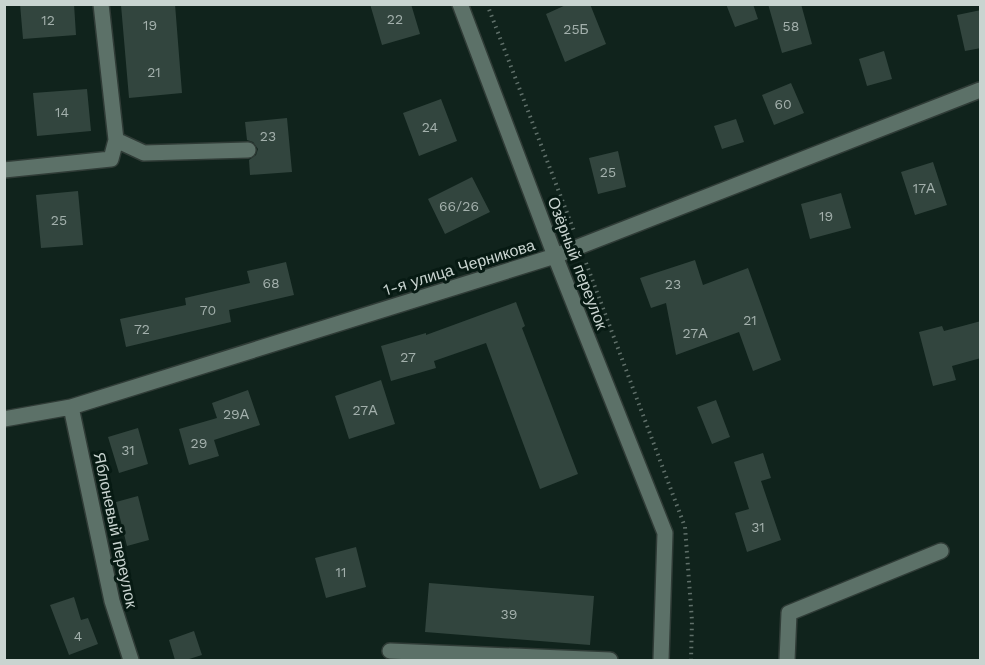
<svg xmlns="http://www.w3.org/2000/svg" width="985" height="665" font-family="'Work Sans',sans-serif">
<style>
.building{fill:#32453e}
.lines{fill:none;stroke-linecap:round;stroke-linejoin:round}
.minor-casing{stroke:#303c37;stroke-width:18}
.path{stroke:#60706a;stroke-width:4;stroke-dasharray:1.5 4.5;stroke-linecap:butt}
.minor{stroke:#5c7168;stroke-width:15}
.labels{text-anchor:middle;stroke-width:6;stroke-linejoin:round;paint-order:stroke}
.number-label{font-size:14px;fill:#a3b0ac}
.street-label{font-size:16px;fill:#c9d4d0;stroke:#071a13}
</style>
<rect width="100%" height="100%" fill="#10231c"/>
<path class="building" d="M20 4H74L76 35 23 39Z
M175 4 182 93 129 98 121 5Z
M370 4H411L420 34 382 45Z
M568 4H590L606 44 565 62 546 14Z
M726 4H753L758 19 735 27Z
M768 4H801L812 44 782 53Z
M981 10V48L965 51 957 15Z
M884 51 892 79 867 86 859 59Z
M791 83 804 113 774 125 762 95Z
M87 89 91 131 37 136 33 93Z
M441 99 457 141 419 156 403 113Z
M287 118 292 172 250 175 249 160 256 155 258 149 253 142 247 140 245 122Z
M736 119 744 142 722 149 714 126Z
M618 151 626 187 598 194 589 158Z
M933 162 947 205 915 215 901 172Z
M472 177 490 212 445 234 428 199Z
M78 191 83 245 41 248 36 195Z
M841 193 851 228 810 239 801 204Z
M695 260 703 285 748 268 781 360 753 371 739 332 676 355 666 303 651 308 640 278Z
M286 262 294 295 229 310 231 322 126 347 120 319 186 305 185 298 250 283 247 271Z
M516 302 525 326 522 328 578 474 540 489 486 343 434 361 436 368 391 381 381 346 426 333V335Z
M981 321V358L952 366 956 380 933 386 919 332 942 326 944 331Z
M381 380 395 424 349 439 335 396Z
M248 390 260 425 214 440 219 456 189 465 179 429 217 418 212 403Z
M716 400 730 437 712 444 697 407Z
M138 428 148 464 119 473 108 437Z
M763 453 771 478 761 481 781 540 747 552 735 513 749 509 734 462Z
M138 496 149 540 127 546 116 502Z
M356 547 366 587 326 598 315 558Z
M429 583 594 596 590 645 425 632Z
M74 597 81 620 88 618 98 644 69 655 50 605Z
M194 631 202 655 186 660H175L169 640Z"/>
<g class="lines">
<g class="minor-casing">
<path id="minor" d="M460 4 555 256 665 533 661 660
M116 140 144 153 248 150
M4 170 111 159 116 140 101 4
M71 407 112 601 131 660
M4 419 71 407 555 256 980 90
M390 651 610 660
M787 660 789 613 941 551"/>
</g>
<path class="path" d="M487 4 574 231
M586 263 685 527 692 621 691 660"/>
<use href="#minor" class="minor"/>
</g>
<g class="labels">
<g class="number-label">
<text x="395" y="24">22</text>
<text x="48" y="25">12</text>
<text x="150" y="30">19</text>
<text x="791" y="31">58</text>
<text x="576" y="34">25Б</text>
<text x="154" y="77">21</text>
<text x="783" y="109">60</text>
<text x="62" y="117">14</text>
<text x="430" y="132">24</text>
<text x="268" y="141">23</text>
<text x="608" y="177">25</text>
<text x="924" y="193">17А</text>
<text x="459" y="211">66/26</text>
<text x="826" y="221">19</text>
<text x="59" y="225">25</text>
<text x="271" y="288">68</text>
<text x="673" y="289">23</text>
<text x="208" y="315">70</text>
<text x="750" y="325">21</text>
<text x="142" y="334">72</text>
<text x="695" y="338">27А</text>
<text x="408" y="362">27</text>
<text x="365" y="415">27А</text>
<text x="236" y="419">29А</text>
<text x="199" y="448">29</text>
<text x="128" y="455">31</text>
<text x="758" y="532">31</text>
<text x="341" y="577">11</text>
<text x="509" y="619">39</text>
<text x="78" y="641">4</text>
</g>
<g class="street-label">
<text transform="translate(578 263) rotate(69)" y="6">Озёрный переулок</text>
<text transform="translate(459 267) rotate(-17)" y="6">1-я улица Черникова</text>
<text transform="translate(116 530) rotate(78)" y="6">Яблоневый переулок</text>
</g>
</g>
<rect width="985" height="665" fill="none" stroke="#c9d4d0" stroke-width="12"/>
</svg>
